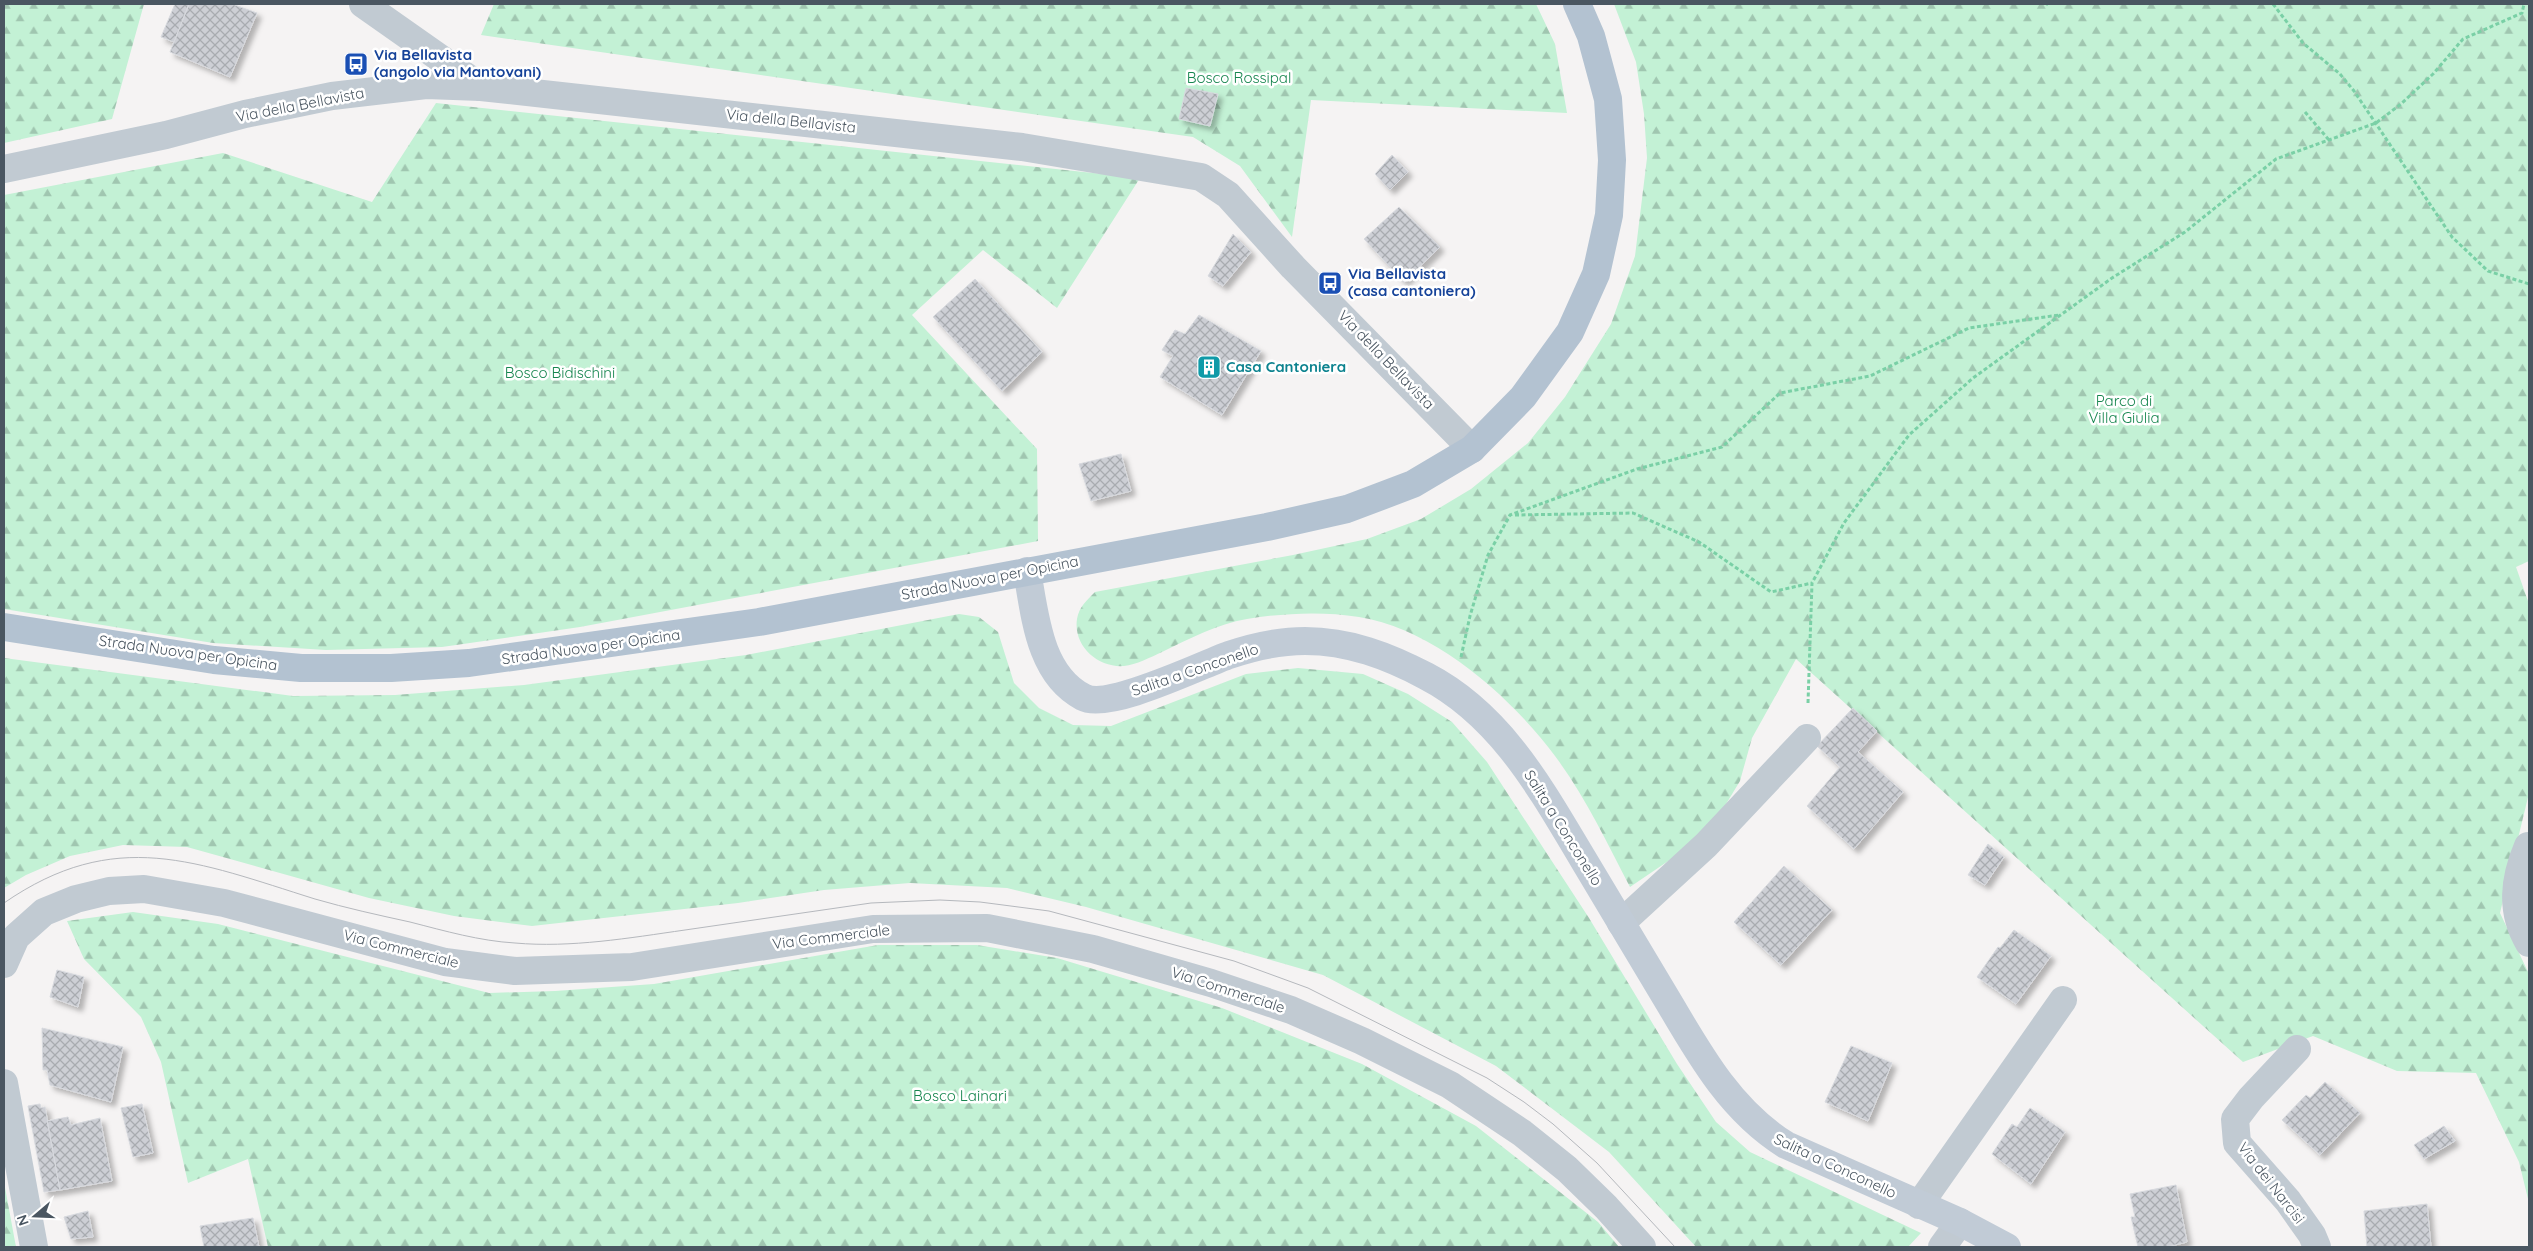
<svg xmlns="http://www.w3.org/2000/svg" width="2533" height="1251" font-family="Quicksand,sans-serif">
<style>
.forest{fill:url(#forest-firs)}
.building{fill:url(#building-cross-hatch);stroke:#d7d9de;filter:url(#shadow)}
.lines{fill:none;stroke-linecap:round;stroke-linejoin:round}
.path{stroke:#7ad0a6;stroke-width:3;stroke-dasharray:4 2.5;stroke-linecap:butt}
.minor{stroke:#c1cad2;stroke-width:28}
.tertiary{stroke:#c1cad2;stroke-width:28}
.secondary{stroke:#c1cbd6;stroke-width:28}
.primary{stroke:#b3c2d1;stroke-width:28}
.tram{stroke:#b5b8bd;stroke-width:1}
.labels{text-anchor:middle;stroke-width:5;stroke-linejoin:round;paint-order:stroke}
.transit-label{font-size:15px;font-weight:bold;fill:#164399;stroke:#fff;text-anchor:start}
.park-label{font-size:15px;fill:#17864f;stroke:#fff}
.street-label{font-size:15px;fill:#4a5661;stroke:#fff}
.culture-label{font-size:15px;font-weight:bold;fill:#0d838f;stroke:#fff;text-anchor:start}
</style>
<defs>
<pattern id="forest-firs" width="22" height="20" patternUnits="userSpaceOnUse" patternTransform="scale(1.25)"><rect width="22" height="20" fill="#c3f1d5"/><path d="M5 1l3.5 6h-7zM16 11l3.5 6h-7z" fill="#a0c6b0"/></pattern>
<pattern id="building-cross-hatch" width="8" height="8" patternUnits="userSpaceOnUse" patternTransform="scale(1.25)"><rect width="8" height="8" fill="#cdcfd5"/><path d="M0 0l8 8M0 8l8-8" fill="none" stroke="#a8abb0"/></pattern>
<filter id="shadow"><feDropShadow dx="4.5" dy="4.5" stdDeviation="2.5" flood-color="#0004"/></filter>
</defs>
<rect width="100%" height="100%" fill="#f5f3f3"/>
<path class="forest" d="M4 4H144L112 119 4 143Z
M494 4H1536L1555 44 1567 113 1311 100 1292 237 1240 166 1193 137 481 35Z
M1614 4H2529V561L2516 567 2529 604V793L2500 913 2529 974V1203L2519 1162 2476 1073 2397 1071 2313 1036 2243 1062 1796 659 1752 738 1740 781 1723 809 1683 851 1630 887C1607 843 1585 796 1555 756 1511 697 1435 629 1359 617 1322 611 1284 613 1247 619 1217 624 1189 639 1162 652 1151 657 1136 665 1124 666 1098 668 1073 646 1077 619 1079 607 1087 600 1095 592L1293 555 1367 539 1421 519 1471 489 1528 443 1565 397 1611 324 1635 256 1647 158 1644 114 1636 62Z
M436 103 1140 178 1057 308 983 250 912 315 1037 449 1038 541 580 627 442 647 326 650 213 643 4 609V195L223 153 372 202Z
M959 614 979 617 998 632 1014 683 1039 708 1073 725 1111 726 1246 674 1298 668 1363 674 1408 694 1452 722 1487 762 1589 918 1677 1064 1716 1122 1750 1152 1921 1233 1908 1247H1696L1609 1152 1496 1066 1323 975 1086 907 1007 888 910 883 824 890 738 903 532 926 454 916 369 898 187 847 123 845 70 856 26 875 4 888V658L293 696 395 695 524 685 746 655Z
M133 912 218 924 489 993 555 991 654 984 878 945H977L1057 958 1222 1008 1362 1064 1476 1126 1598 1222 1619 1247H268L248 1159 188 1183 161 1062 141 1017 84 959 67 921Z
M4 1182 16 1247H4Z"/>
<path class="building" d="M175 4H189L174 42 161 37Z
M189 4H232L257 13 230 77 170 52Z
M1186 88 1218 94 1210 126 1179 119Z
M1392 155 1408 172 1390 190 1375 174Z
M1399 207 1440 247 1404 282 1364 239Z
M1233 234 1251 252 1223 286 1208 276Z
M975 279 1042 352 1002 391 933 317Z
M1199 315 1261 351 1222 415 1160 377 1173 356 1162 350 1175 330 1185 334Z
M1121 454 1131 491 1091 501 1079 464Z
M1853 708 1877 731 1858 752 1903 792 1854 849 1807 806 1840 767 1817 746Z
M1988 844 2004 857 1985 885 1968 875Z
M1784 866 1832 910 1781 965 1734 922Z
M2014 930 2051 956 2016 1004 1977 977 1998 947 2000 948Z
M57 970 84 977 78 1007 50 997Z
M42 1028 123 1047 111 1102 50 1085 47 1070H43Z
M1851 1046 1892 1063 1868 1121 1825 1102Z
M2325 1082 2360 1113 2320 1155 2282 1120 2306 1095 2310 1098Z
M40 1104 41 1108 45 1107 60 1190 44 1192 28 1106Z
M142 1104 153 1153 133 1157 121 1108Z
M2030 1108 2065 1132 2031 1184 1992 1154 2012 1124 2017 1127Z
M68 1117 71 1125 100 1118 112 1181 60 1190 47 1121Z
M2444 1126 2455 1141 2424 1159 2414 1145Z
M2176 1185 2187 1242 2167 1247H2138L2131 1217H2135L2130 1194Z
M2427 1204 2431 1247H2367L2364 1211Z
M88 1211 93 1237 71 1239 64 1217Z
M253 1218 259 1247H204L200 1226Z"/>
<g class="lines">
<path class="path" d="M2273 4 2303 43 2340 74 2354 91 2452 237 2488 271 2529 284
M2046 5 2047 4
M2305 112 2329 140
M1515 515 1633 513 1699 542 1771 592 1812 583
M1461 657 1470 616 1488 555 1510 515 1637 469 1722 447 1780 393 1870 376 1969 328 2059 315
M1808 703 1812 583 1844 523 1909 435 1973 378 2112 278 2185 232 2276 159 2376 123 2401 104 2433 74 2463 39 2522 13 2524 4"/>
<path class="minor" d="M363 4 481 87
M2528 846C2514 879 2510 911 2529 943
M1621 923 1706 845 1807 738
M4 964 16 937 44 912 76 899 109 891 144 889 224 903 445 962 515 971 632 967 873 929 987 928 1093 949 1211 983 1291 1010 1362 1041 1450 1085 1522 1133 1567 1169 1606 1207 1642 1247
M2297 1049 2251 1098 2235 1119 2237 1143 2288 1201 2312 1235 2317 1247
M4 1083 34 1247
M1919 1205 2063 1000
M1942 1247 1960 1222"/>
<path class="tertiary" d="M4 169 166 135 245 114 332 96 426 85 481 87 1022 147 1201 177 1228 195 1293 267 1472 449"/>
<path class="secondary" d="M1027 571C1035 615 1039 674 1083 697 1108 711 1201 665 1229 655 1253 647 1280 641 1305 641 1349 641 1388 656 1426 676 1501 715 1541 789 1583 859 1612 908 1642 957 1671 1006 1702 1059 1733 1112 1786 1145L1960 1222 2007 1247"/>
<path class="primary" d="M4 627 214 660 301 668H391L469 663 759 622 1267 527 1347 509 1413 484 1472 449 1523 397 1570 332 1596 274 1609 215 1612 160 1608 99 1591 36 1577 4"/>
<path class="tram" d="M4 903C115 826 197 862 315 899 346 908 378 915 410 922 445 931 480 941 515 943 571 948 629 938 685 930 747 921 809 912 871 903L940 900 980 902 1049 911 1234 961 1308 988 1487 1078 1524 1102 1553 1124 1597 1163 1675 1247"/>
</g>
<defs>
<g id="bus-square" transform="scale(1.25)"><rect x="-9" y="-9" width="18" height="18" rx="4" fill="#1a4fb4" stroke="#fff"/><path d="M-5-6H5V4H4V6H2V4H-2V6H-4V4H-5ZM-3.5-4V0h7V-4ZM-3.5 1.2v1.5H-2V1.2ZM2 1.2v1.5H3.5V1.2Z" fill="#fff"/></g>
<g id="building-square" transform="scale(1.25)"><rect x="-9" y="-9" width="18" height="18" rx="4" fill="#0f9aa8" stroke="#fff"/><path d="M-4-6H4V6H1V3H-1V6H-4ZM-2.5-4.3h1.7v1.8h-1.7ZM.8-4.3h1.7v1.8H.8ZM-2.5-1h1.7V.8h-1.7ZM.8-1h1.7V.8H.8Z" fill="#fff"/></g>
</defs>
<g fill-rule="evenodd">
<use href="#bus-square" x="356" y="64"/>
<use href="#bus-square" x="1330" y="283"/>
<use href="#building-square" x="1209" y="367"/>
</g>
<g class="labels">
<g class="transit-label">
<text x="374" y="60">Via Bellavista<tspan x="374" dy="17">(angolo via Mantovani)</tspan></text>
<text x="1348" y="279">Via Bellavista<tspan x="1348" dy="17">(casa cantoniera)</tspan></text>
</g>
<g class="park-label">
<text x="1239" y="83">Bosco Rossipal</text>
<text x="560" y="378">Bosco Bidischini</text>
<text x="2124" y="406">Parco di<tspan x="2124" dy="17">Villa Giulia</tspan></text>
<text x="960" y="1101">Bosco Lainari</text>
</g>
<g class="street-label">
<text transform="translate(300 105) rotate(-11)" y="5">Via della Bellavista</text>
<text transform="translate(791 121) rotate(6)" y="5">Via della Bellavista</text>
<text transform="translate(1386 360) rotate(46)" y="5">Via della Bellavista</text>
<text transform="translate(990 578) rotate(-11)" y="5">Strada Nuova per Opicina</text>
<text transform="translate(591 647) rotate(-8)" y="5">Strada Nuova per Opicina</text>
<text transform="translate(188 653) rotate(8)" y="5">Strada Nuova per Opicina</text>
<text transform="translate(1195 670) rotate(-19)" y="5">Salita a Conconello</text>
<text transform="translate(1563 828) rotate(58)" y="5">Salita a Conconello</text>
<text transform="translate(831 937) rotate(-7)" y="5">Via Commerciale</text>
<text transform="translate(401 949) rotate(14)" y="5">Via Commerciale</text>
<text transform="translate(1228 990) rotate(18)" y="5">Via Commerciale</text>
<text transform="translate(1835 1166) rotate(25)" y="5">Salita a Conconello</text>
<text transform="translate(2271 1183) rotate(52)" y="5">Via dei Narcisi</text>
</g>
<g class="culture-label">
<text x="1226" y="372">Casa Cantoniera</text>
</g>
</g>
<rect width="2533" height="1251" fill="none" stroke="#4a5661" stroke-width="10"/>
<g transform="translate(35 1216) rotate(251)" stroke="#ffffff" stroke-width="4" paint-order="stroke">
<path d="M0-4L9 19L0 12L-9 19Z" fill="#4a5661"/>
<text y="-8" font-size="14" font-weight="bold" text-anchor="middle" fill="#4a5661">N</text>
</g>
</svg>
